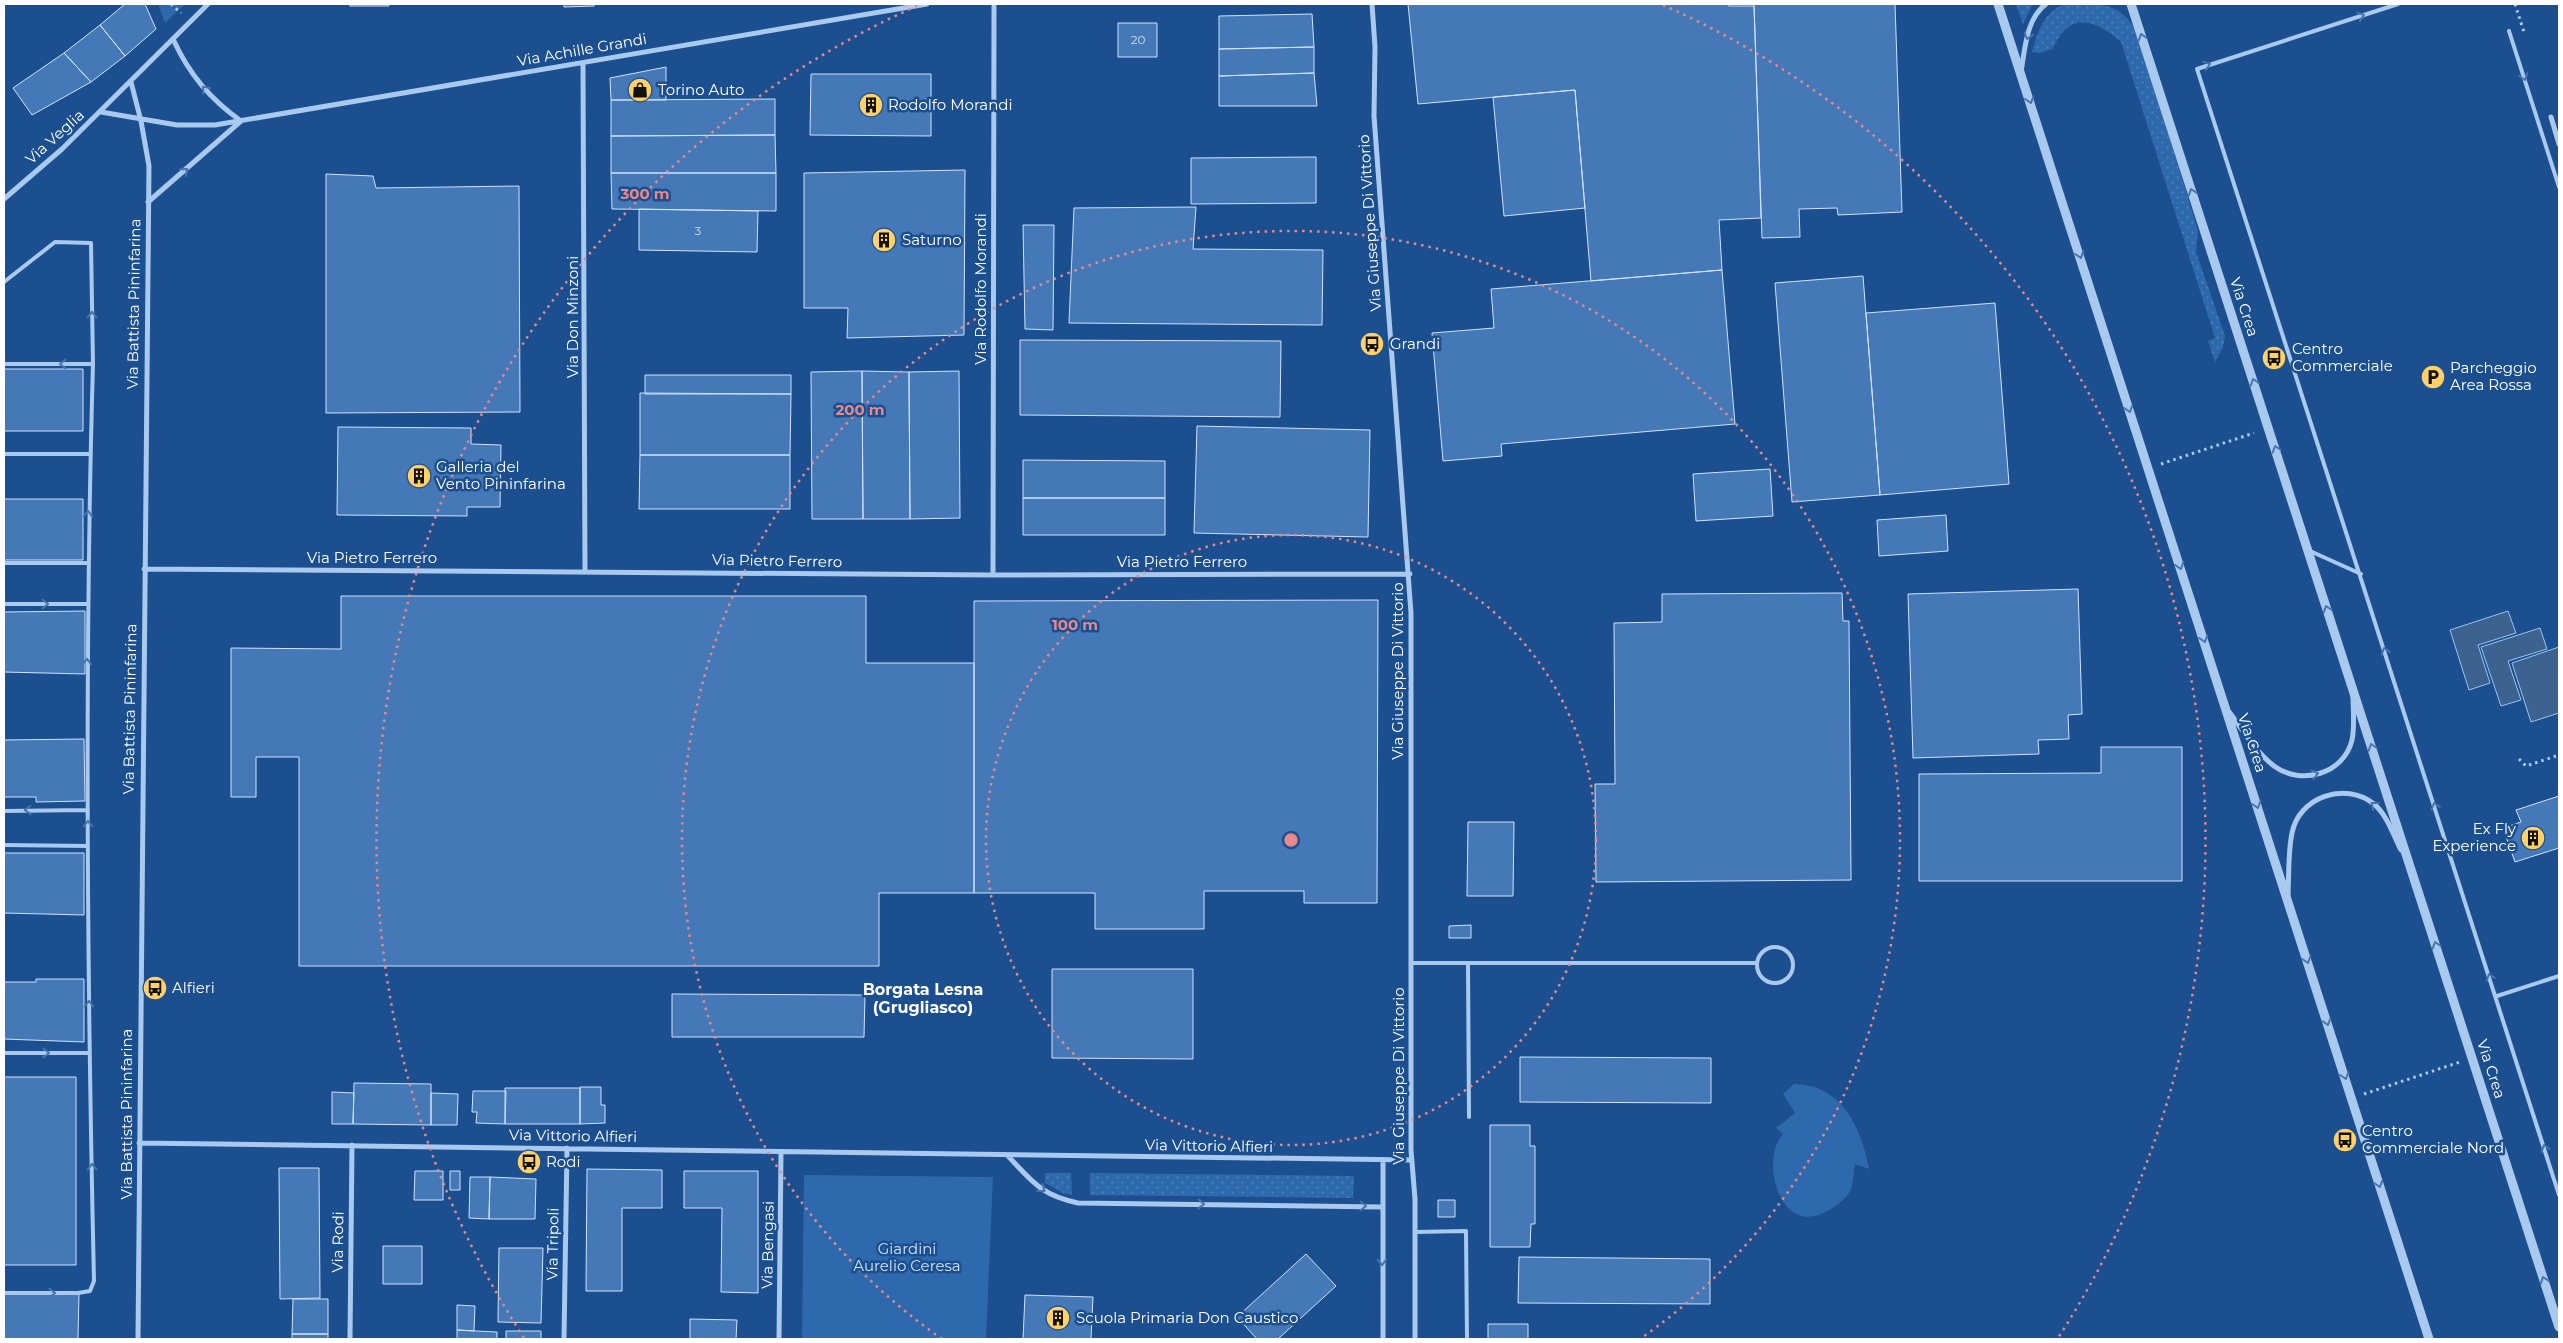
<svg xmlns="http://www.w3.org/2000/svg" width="2563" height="1343" font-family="Montserrat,sans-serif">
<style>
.grass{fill:url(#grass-dots)}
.park{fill:#2e69ad}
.water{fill:#3c6290;stroke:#9cc4f0}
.building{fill:#4478b7;stroke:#cfe3fa}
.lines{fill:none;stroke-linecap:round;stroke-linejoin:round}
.path{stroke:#a9c9ee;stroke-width:3;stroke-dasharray:2.5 4;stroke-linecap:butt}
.service{stroke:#a9c9ee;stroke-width:4}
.minor{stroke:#a9c9ee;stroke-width:5}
.tertiary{stroke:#a9c9ee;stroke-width:9}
.oneway{stroke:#4674ac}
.ring{fill:none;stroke:#e88989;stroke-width:2.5;stroke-dasharray:2.5 5}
.labels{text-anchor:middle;stroke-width:5;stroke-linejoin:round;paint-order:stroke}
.number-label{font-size:12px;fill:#d0dded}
.street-label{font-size:15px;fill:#fff;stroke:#1b4f8f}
.poi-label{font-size:15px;fill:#fff;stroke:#1b4f8f;text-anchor:start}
.park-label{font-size:15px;fill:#cfe3fa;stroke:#1b4f8f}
.neighbourhood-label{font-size:16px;font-weight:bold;fill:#fff;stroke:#1b4f8f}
.centre{fill:#e88989;stroke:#1b4f8f;stroke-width:2.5}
.ring-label{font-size:15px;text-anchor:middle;font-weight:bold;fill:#e88989;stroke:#1b4f8f;stroke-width:5;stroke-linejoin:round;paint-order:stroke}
</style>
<defs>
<pattern id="grass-dots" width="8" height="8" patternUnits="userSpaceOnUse" patternTransform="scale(1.25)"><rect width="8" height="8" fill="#2e69ad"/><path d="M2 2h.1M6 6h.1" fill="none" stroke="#4d80b9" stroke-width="1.8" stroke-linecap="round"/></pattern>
</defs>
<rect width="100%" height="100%" fill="#1b4f8f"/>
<path class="grass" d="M2016 4H2033L2023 24Z
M2064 4C2097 4 2120 0 2138 34L2198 231 2196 252 2225 336 2223 347 2215 362 2208 341 2215 338 2121 42C2096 20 2069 10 2053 49L2039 53 2032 52C2038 31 2043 14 2064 4Z
M1045 1173H1071L1072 1195 1063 1193 1045 1183Z
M1090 1173 1354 1176 1353 1198 1090 1195Z"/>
<path class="park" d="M158 4H185L165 23Z
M1794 1084C1842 1084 1862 1129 1869 1169L1855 1164C1853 1173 1854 1183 1850 1191 1847 1198 1837 1205 1831 1209 1795 1232 1774 1199 1773 1166 1773 1154 1775 1143 1783 1134L1776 1128 1795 1113 1783 1094Z
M804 1175 993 1177 986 1339H802Z"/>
<path class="water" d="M2508 611 2516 633 2478 645 2490 683 2469 690 2450 630Z
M2540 628 2547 649 2508 661 2521 700 2501 706 2481 647Z
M2559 647V713L2531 722 2512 663Z"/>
<path class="building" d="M125 4H145L156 29 125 56 100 25Z
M350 4H388L389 6H350Z
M564 4H594V6L564 7Z
M1408 4H1728L1729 6H1754L1761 218 1719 220 1722 270 1591 281 1575 90 1418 104Z
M1754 4H1895L1902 212 1838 215 1837 208 1799 209 1800 237 1762 238Z
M1312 14 1314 47 1219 49V16Z
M1118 23H1157V57H1118Z
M100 25 125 56 91 82 64 53Z
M1314 47V73L1219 76V49Z
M64 53 91 82 32 115 13 88Z
M666 67V100H611L610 78Z
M1314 73 1317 106H1219V76Z
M811 74H931V136L810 135Z
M1575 90 1585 208 1504 216 1493 97Z
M775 99V135L611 136V100Z
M775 135 776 173H611V136Z
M1316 157V203L1191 204V158Z
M965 170 964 335 847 338 848 308H804V173Z
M611 173H776V211L612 209Z
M326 174 373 176 376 188 519 186 520 412 326 413Z
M1196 207 1193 249 1323 250 1322 325 1069 323 1074 208Z
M639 209 758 211 757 252 639 250Z
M1023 225H1054L1053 330 1025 329Z
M1722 270 1735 424 1501 444 1502 456 1443 461 1432 333 1494 328 1491 289Z
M1863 276 1880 495 1792 502 1775 283Z
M1995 303 2009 484 1880 495 1866 313Z
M1020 340 1281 341 1280 417 1020 415Z
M4 369H83V431H4Z
M862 371 863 519H812L811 372Z
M862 371 909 372 910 519H863Z
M959 371 960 518 910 519 909 372Z
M645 375H791V394H645Z
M640 393 791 394 790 455H640Z
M1197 426 1370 430 1368 537 1194 533Z
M338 427 471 428V444L501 445 500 507H467V516L337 515Z
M640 455H790V509H639Z
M1023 460 1165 461V498H1023Z
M1770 469 1773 516 1696 521 1693 474Z
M1023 498H1165V535H1023Z
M4 499H83V560H4Z
M1946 515 1948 551 1879 556 1877 520Z
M2078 589 2082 714 2068 715 2069 739 2038 740 2039 754 1913 758 1908 594Z
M1842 593 1843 621H1849L1851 880 1596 882 1595 784H1615L1614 623 1662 622V594Z
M341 596H866V663H974V893H879V966H299V757H256V797H231V648L341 649Z
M1378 600 1377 903H1304V891H1204V929H1095V893H974V601Z
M85 611V674L4 672V612Z
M84 739 85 801 36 802V797H4V740Z
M2101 747H2182V881H1919V774L2101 773Z
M2559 796V848L2515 862 2503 828 2521 822 2516 810Z
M1468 822H1514L1513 896H1467Z
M4 853H84V915L4 913Z
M1471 925V938H1449V926Z
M1052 969H1193V1059L1052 1058Z
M36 979H84V1042L4 1039V982H36Z
M672 994 865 995 864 1037H672Z
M1520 1057 1711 1058V1103L1520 1102Z
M4 1077H76V1265H4Z
M354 1083 431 1084V1125L353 1124Z
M580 1087H601V1105H605V1123L580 1124Z
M505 1088H580V1124H505Z
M473 1091H506L505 1124 476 1123 477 1112H472Z
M332 1092 354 1093 353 1124H332Z
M431 1093 458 1094 457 1125H431Z
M1490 1125H1530V1146H1535V1224H1531L1530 1247H1490Z
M279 1168H319L320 1298 280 1299Z
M587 1169 662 1170V1208H622V1291H586Z
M415 1171H443V1200H414Z
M450 1171H460V1190H450Z
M684 1171H758V1293L721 1292 722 1208H684Z
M470 1177H490L489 1219 469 1218Z
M490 1177 536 1179 535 1219H489Z
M1438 1200H1455V1217H1438Z
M383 1246H422V1284H383Z
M499 1248H543L541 1323 498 1322Z
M1306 1254 1336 1286 1278 1339H1257L1237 1317Z
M1519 1257 1710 1259V1304L1518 1303Z
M4 1293 79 1294 78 1339H4Z
M1025 1295 1093 1297 1091 1339H1023Z
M293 1299H328V1334H292Z
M457 1305 475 1306 474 1331 457 1330Z
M690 1319 737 1320 736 1339H690Z
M1488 1324H1528V1339H1488Z
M457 1330 497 1332V1339H457Z
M506 1331H541V1339H506Z
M292 1334H328V1339H292Z"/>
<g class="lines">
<path class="path" d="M171 4 181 13
M2515 4 2524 32
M2161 464 2254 433
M2519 759 2526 766 2559 755
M2364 1094 2460 1062"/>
<path class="service" d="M2398 4 2197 69 2559 1195
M2509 31 2559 187
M4 282 55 242 91 243 93 364
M4 364H93C84 670 87 975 94 1281L90 1291 78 1293H4
M4 454H90
M2310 551 2361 574
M4 563H87
M4 604H87
M4 811 88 810
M4 845 88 846
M1757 965a18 18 0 1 1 36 0a18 18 0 1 1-36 0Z
M1411 963H1757
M1468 963 1469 1117
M2497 996 2559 976
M4 1053H89
M1415 1232 1466 1231 1467 1339"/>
<path class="minor" d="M1372 4 1375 47 1374 116 1411 613V1150L1415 1199V1339
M583 63 585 572
M2021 72C2025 49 2026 19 2046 4
M131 82 141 121 149 166 138 1339
M101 112 177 125H215L927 4
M2551 117 2559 144
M4 199 62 149 208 4
M148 202 241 121C210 99 189 74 173 39
M144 569 993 575 1410 574
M993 575 994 4
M2230 713C2243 731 2256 752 2274 766 2301 786 2344 774 2352 740 2355 726 2353 710 2353 697
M2288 895C2289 875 2288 852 2292 833 2299 797 2345 781 2374 804 2387 815 2393 834 2401 850
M139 1143 1412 1160
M1007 1155C1032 1181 1040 1195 1078 1203L1382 1207
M350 1339 352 1145
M564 1339 567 1148
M779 1339 781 1152
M1383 1339V1160"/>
<path class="tertiary" d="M1998 4 2429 1339
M2131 4 2559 1327"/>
</g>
<defs><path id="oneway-chevron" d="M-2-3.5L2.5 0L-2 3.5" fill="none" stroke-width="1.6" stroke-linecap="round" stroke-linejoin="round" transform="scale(1.25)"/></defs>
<g class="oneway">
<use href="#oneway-chevron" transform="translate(2361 16) rotate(-18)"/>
<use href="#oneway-chevron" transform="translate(2028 36) rotate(106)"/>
<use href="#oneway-chevron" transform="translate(2142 37) rotate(-108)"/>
<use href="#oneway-chevron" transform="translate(2207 65) rotate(-18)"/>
<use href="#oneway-chevron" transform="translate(2524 77) rotate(72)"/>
<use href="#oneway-chevron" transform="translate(205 89) rotate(-131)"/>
<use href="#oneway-chevron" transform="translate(2030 100) rotate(72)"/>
<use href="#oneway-chevron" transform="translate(185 171) rotate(-41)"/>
<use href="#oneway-chevron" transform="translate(2192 192) rotate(-108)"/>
<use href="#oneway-chevron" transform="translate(2080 255) rotate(72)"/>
<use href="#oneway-chevron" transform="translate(92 315) rotate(-90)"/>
<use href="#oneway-chevron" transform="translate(63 364) rotate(-180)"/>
<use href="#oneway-chevron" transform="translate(2254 382) rotate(-108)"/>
<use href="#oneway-chevron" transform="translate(2129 409) rotate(72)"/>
<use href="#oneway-chevron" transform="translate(2276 449) rotate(-108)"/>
<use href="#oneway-chevron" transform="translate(88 514) rotate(-88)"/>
<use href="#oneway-chevron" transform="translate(2180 566) rotate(72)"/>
<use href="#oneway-chevron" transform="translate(45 604)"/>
<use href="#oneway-chevron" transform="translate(2327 609) rotate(-108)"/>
<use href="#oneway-chevron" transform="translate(2204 639) rotate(72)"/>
<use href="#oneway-chevron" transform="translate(2385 651) rotate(-108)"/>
<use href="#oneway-chevron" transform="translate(87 662) rotate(-90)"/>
<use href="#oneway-chevron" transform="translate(2372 747) rotate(-108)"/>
<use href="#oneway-chevron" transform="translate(2315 774) rotate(-14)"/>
<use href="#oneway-chevron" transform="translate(2257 805) rotate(72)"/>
<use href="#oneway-chevron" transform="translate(2374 805) rotate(-142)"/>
<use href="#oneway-chevron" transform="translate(2435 806) rotate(-108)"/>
<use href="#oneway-chevron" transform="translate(28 810) rotate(179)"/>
<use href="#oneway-chevron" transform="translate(88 824) rotate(-90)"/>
<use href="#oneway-chevron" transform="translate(2436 945) rotate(-108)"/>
<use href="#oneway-chevron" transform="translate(2307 960) rotate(72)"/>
<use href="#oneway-chevron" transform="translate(2490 977) rotate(-108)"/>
<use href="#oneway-chevron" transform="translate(89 1004) rotate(-90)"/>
<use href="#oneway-chevron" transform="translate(2327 1022) rotate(72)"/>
<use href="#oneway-chevron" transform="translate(46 1053)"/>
<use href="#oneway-chevron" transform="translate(2345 1076) rotate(72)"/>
<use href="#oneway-chevron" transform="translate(2545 1148) rotate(-108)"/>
<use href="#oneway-chevron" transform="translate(92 1167) rotate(-91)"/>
<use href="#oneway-chevron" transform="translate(2379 1184) rotate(72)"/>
<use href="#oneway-chevron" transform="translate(1042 1189) rotate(37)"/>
<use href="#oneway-chevron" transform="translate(1201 1204) rotate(1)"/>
<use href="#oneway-chevron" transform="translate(1363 1206) rotate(1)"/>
<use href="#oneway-chevron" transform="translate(1382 1262) rotate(89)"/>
<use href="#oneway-chevron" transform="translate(2544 1280) rotate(-108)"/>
<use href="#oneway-chevron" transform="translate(52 1293)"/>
</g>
<g class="ring">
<circle cx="1291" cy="840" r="305"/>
<path d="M942 1339A609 609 0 1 1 1640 1339"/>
<path d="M524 1338A914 914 0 0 1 919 5M1663 5A914 914 0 0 1 2058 1338"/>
</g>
<defs>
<g id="shop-disc" transform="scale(1.25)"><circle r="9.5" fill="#ffd166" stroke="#1b4f8f"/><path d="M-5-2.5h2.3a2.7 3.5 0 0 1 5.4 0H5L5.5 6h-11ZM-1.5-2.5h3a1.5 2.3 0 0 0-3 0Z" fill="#111"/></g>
<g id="building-disc" transform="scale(1.25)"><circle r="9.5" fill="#ffd166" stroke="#1b4f8f"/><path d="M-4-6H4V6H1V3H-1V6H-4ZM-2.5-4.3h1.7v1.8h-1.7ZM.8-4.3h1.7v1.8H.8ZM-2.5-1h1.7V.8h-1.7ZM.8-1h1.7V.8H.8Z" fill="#111"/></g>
<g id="bus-disc" transform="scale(1.25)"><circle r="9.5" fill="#ffd166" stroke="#1b4f8f"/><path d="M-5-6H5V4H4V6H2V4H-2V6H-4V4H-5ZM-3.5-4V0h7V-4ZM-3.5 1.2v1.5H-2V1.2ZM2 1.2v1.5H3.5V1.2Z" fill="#111"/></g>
<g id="parking-disc" transform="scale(1.25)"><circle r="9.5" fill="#ffd166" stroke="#1b4f8f"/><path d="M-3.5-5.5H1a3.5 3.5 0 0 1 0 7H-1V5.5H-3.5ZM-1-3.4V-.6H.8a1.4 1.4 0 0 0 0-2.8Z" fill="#111"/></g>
</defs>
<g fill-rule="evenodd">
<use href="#shop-disc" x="640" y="90"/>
<use href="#building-disc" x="871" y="105"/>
<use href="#building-disc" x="884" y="240"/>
<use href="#bus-disc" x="1372" y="344"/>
<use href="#bus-disc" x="2274" y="358"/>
<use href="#parking-disc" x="2433" y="377"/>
<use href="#building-disc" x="419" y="476"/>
<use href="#building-disc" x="2533" y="838"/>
<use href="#bus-disc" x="155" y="988"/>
<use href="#bus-disc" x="2345" y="1140"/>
<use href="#bus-disc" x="529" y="1162"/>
<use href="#building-disc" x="1058" y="1318"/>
</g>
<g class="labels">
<g class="number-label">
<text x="1138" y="44">20</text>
<text x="698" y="235">3</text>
</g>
<g class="street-label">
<text transform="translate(582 50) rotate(-10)" y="5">Via Achille Grandi</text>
<text transform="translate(55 137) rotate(-42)" y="5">Via Veglia</text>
<text transform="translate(1370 223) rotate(-94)" y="5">Via Giuseppe Di Vittorio</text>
<text transform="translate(981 289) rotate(-90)" y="5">Via Rodolfo Morandi</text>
<text transform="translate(134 304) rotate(-89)" y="5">Via Battista Pininfarina</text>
<text transform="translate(2244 307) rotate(72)" y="5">Via Crea</text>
<text transform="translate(573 317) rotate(-90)" y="5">Via Don Minzoni</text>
<text x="372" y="563">Via Pietro Ferrero</text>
<text transform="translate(777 561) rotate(1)" y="5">Via Pietro Ferrero</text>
<text x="1182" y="567">Via Pietro Ferrero</text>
<text transform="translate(1398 671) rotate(-90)" y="5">Via Giuseppe Di Vittorio</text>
<text transform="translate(130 709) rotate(-89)" y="5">Via Battista Pininfarina</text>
<text transform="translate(2252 743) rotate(72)" y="5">Via Crea</text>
<text transform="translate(2491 1069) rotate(72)" y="5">Via Crea</text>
<text transform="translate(1399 1076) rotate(-90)" y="5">Via Giuseppe Di Vittorio</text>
<text transform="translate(127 1114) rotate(-90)" y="5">Via Battista Pininfarina</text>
<text transform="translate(573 1136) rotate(1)" y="5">Via Vittorio Alfieri</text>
<text transform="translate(1209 1146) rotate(1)" y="5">Via Vittorio Alfieri</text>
<text transform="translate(338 1242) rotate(-89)" y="5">Via Rodi</text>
<text transform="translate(553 1244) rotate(-89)" y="5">Via Tripoli</text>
<text transform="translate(768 1245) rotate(-89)" y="5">Via Bengasi</text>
</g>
<g class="poi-label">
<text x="658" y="95">Torino Auto</text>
<text x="888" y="110">Rodolfo Morandi</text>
<text x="902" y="245">Saturno</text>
<text x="1390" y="349">Grandi</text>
<text x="2292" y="354">Centro<tspan x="2292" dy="17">Commerciale</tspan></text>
<text x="2450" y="373">Parcheggio<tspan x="2450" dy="17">Area Rossa</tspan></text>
<text x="436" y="472">Galleria del<tspan x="436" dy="17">Vento Pininfarina</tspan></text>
<text x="2516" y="834" text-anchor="end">Ex Fly<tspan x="2516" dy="17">Experience</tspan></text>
<text x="172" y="993">Alfieri</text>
<text x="2362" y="1136">Centro<tspan x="2362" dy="17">Commerciale Nord</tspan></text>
<text x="546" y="1167">Rodi</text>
<text x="1076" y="1323">Scuola Primaria Don Caustico</text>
</g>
<g class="park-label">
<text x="907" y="1254">Giardini<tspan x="907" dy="17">Aurelio Ceresa</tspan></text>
</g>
<g class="neighbourhood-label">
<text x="923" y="995">Borgata Lesna<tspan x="923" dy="18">(Grugliasco)</tspan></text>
</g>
</g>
<circle cx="1291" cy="840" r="8" class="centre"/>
<g class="ring-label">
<text x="645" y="199">300 m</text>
<text x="860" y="415">200 m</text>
<text x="1075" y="630">100 m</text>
</g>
<rect width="2563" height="1343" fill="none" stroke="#ffffff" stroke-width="10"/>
</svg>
